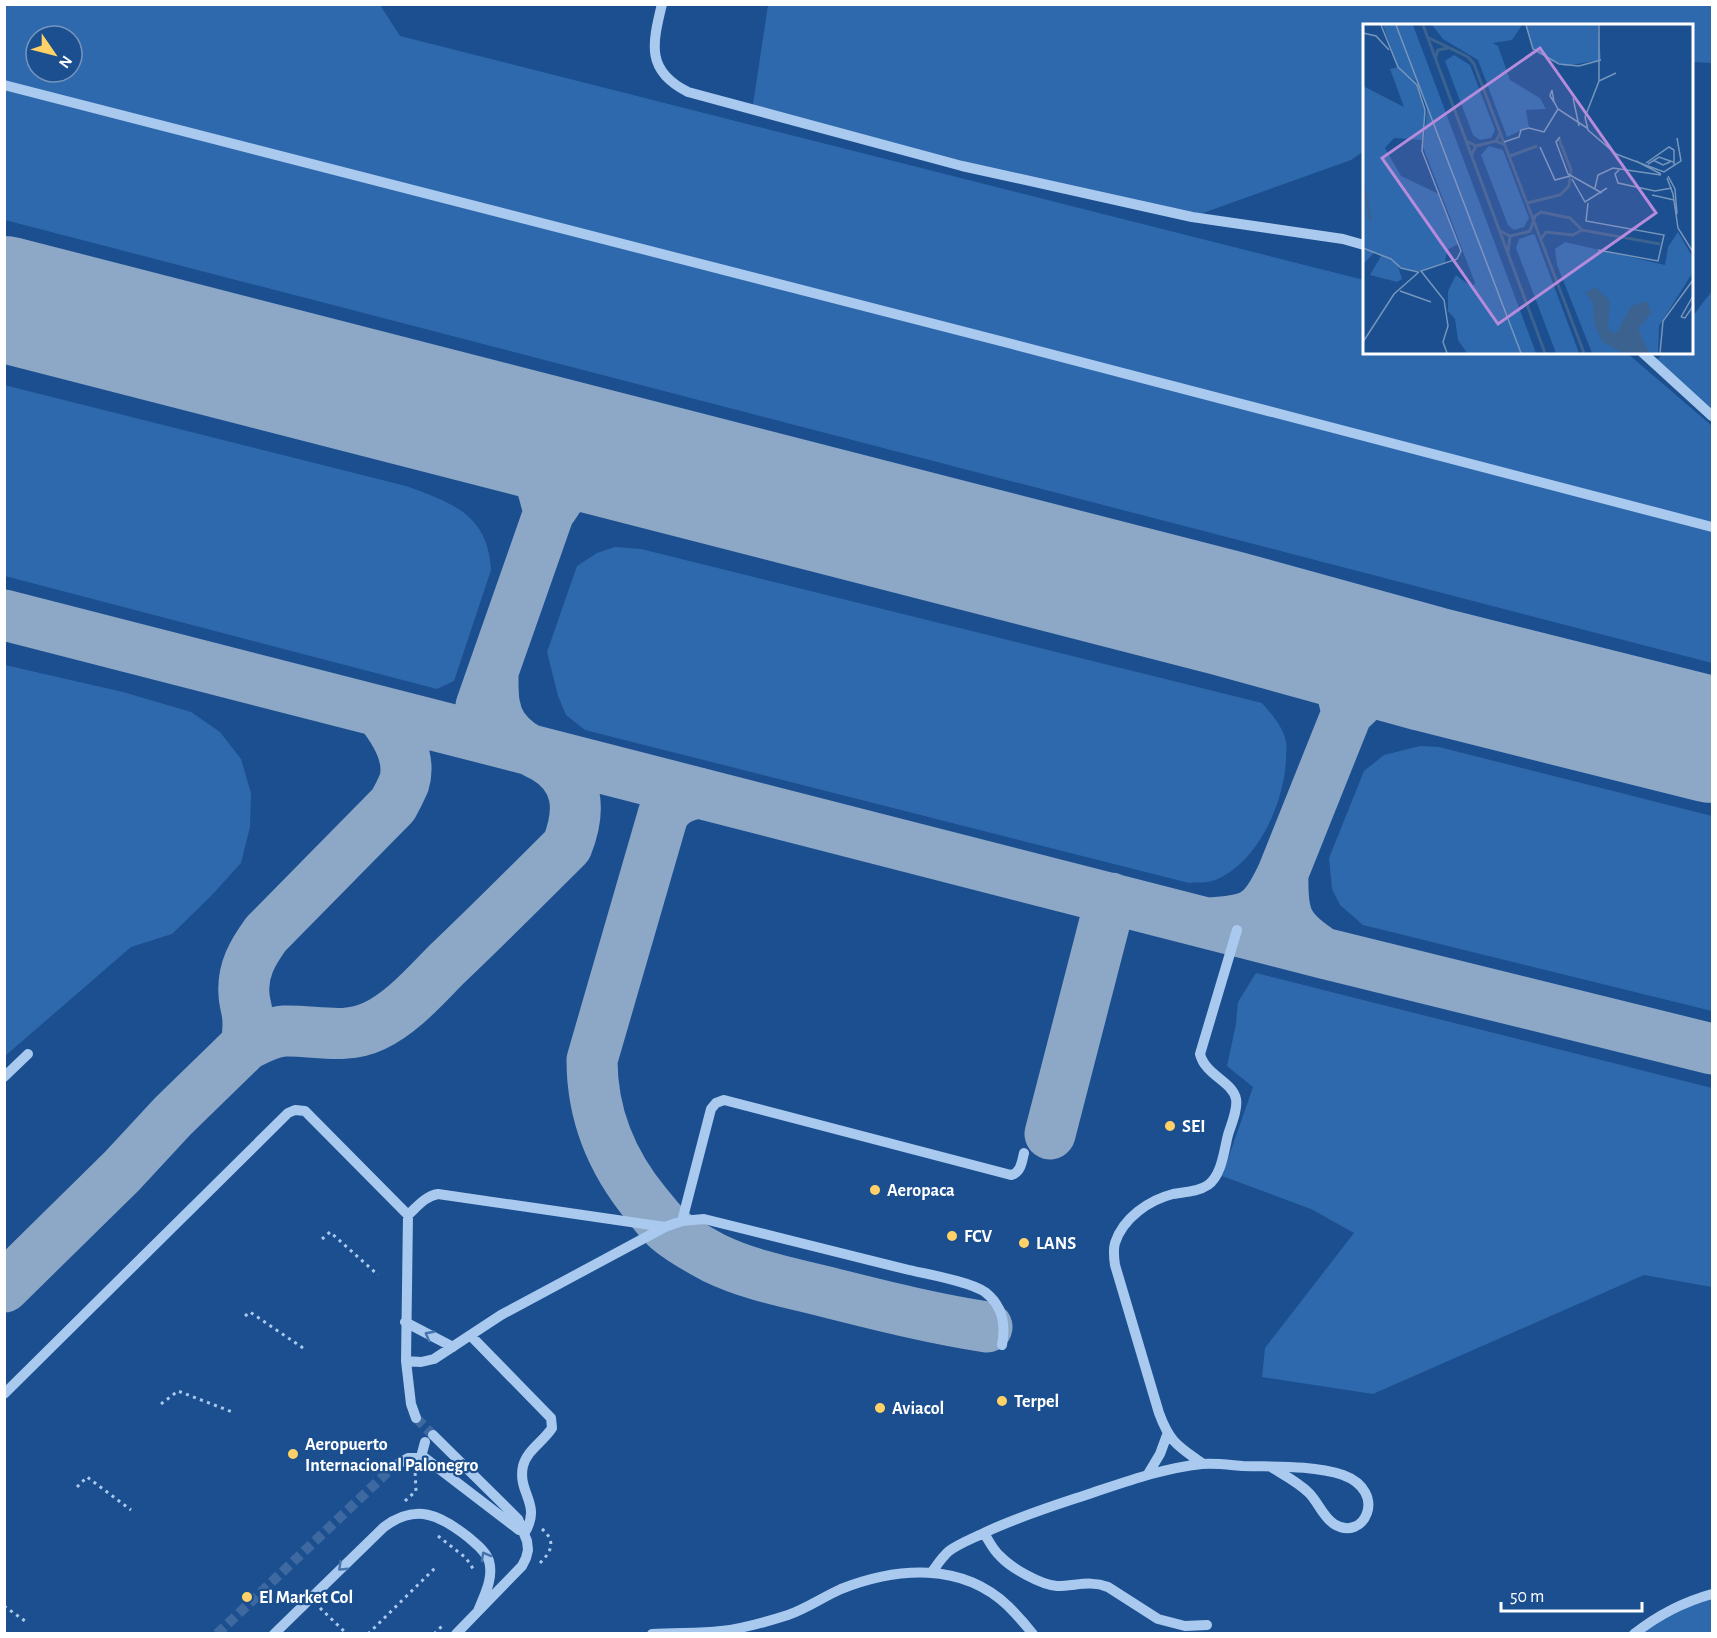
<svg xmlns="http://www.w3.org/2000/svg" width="1717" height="1638" font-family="'Alegreya Sans',sans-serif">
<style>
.green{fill:#2e69ad;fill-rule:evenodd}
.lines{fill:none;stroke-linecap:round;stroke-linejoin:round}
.taxiway{stroke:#8da7c7;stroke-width:51}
.runway{stroke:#8da7c7;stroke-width:126}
.minor-tunnel{stroke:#3d69a0;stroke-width:10;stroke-dasharray:10 5;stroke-linecap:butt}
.path{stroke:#a9c9ee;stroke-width:3;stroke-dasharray:3 4.5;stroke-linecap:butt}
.minor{stroke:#a9c9ee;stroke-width:10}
.oneway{stroke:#4674ac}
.poi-dot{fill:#ffd166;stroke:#1b4f8f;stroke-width:2}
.labels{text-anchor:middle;stroke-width:4.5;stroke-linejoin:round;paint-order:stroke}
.poi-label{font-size:18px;font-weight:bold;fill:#fff;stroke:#1b4f8f;text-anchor:start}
.inset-river{fill:none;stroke:#3c6290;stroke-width:3}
.inset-road{fill:none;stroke:#7695bc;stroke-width:1.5}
.view{fill:#b68bdc;fill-opacity:0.15;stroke:#b68bdc;stroke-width:3}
.inset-edge{fill:none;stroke:#fff;stroke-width:3}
</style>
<rect width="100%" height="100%" fill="#1b4f8f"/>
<path class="green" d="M4 5H380L400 36 1364 280V352L1627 353 1712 426V663L5 220ZM36 36H72V72H36Z
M768 5H1712V63L1692 62V26H1364V151L1351 160 1192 217 752 111Z
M1712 291V416L1655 363 1663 353 1692 352V317Z
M4 385 406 486C452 503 488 514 491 570L454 681 437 689 5 576Z
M615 547 641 549 1262 703C1272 715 1283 726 1286 742 1287 748 1286 755 1286 760 1284 803 1257 866 1212 881 1206 883 1196 882 1189 883L585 730 566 715 558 696 547 652 577 566 597 553Z
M5 665 123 692 191 712 220 732 241 759 251 793 250 827 241 863 211 896 172 934 131 947 5 1056Z
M1420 746 1439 747 1712 816V1011L1363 925 1340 905 1332 889 1329 858 1364 771 1384 755Z
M1256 973 1712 1088V1287L1644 1275 1373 1394 1262 1377 1265 1348 1354 1233 1311 1209 1222 1176 1253 1087 1227 1066 1236 1024 1238 1002Z
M1712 1592V1633L1633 1634Z"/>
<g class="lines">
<path class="taxiway" d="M452 415 506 440 521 453 539 475 549 512C554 506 558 498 563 493 581 476 619 466 642 463
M4 615 1323 953 1712 1049
M1302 634C1335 656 1339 677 1347 713L1377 684 1394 675 1429 669
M481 706 549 512
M699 793C683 796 671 801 663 815L592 1060C592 1115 612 1163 647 1205 654 1213 660 1222 668 1229 681 1240 699 1250 714 1258 751 1276 792 1283 831 1293 883 1306 934 1319 987 1327
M1283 873 1347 713
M1209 923C1255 921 1264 914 1283 873 1282 917 1286 929 1323 953
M246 1045C258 1039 270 1032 284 1031 315 1030 345 1040 374 1026 402 1013 425 986 447 964 488 925 527 886 567 846 581 811 580 778 544 757 528 749 514 743 503 727 492 710 493 692 493 673
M1050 1134 1111 898
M4 1287 122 1171 173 1116 246 1045C248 1034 249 1024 247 1012 246 1006 244 1000 244 994 242 970 253 952 266 934L393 805C397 798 401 790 404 783 412 757 395 731 380 712"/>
<path class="runway" d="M4 299 1226 613 1429 669 1712 740"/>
<path class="minor-tunnel" d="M416 1418 433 1435
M217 1634 393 1467"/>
<path class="path" d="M322 1239 330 1232 378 1275
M245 1316 250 1312 303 1348
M161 1404 178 1391 235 1413
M77 1487 87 1477 131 1510
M405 1501 416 1491 415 1470
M438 1536 466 1558 474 1570
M540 1563C552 1551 556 1541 542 1529
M4 1606 25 1621
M320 1608 347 1634
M368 1634 435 1568
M434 1634 444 1624"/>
<path class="minor" d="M662 4C652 45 646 71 688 92L962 166 1192 217 1343 239 1364 245
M4 85 1012 344 1712 527
M1642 352 1712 416
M4 1077 28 1054
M682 1221 711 1109 716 1103 724 1100 1011 1175C1021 1173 1022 1161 1024 1153
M405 1322 453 1347
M471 1336 551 1418 552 1428C543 1442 527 1450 523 1466 517 1494 543 1504 524 1534
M406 1361 421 1362 434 1359 501 1315 665 1227 682 1221 704 1219C771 1236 838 1252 905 1269 925 1274 969 1281 985 1292 1003 1306 1006 1324 1002 1345
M4 1394 288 1113 295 1110 305 1111 408 1215
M416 1418 411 1404 406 1361 408 1215C417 1207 425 1196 438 1194L665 1227
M433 1435 518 1519 527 1541 528 1550 526 1558 522 1566 456 1634
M421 1457 425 1442
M1203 1464C1178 1446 1170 1443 1159 1413L1115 1265C1114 1258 1113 1250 1115 1243 1123 1218 1149 1200 1173 1194 1184 1192 1198 1192 1208 1185 1222 1175 1224 1150 1228 1135 1231 1125 1238 1109 1236 1099 1233 1082 1205 1075 1200 1054L1237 930
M393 1467 408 1458H425L519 1530
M1148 1474 1160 1454 1167 1435
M984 1533C989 1541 993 1550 1000 1556 1011 1568 1041 1585 1057 1586 1076 1586 1090 1580 1108 1587L1158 1619 1185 1626 1207 1625
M932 1572C937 1565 942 1557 949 1551 960 1543 974 1538 986 1532 1020 1516 1056 1505 1092 1493 1128 1481 1164 1468 1202 1464 1215 1463 1230 1465 1243 1466 1275 1467 1312 1465 1343 1475 1389 1492 1364 1543 1334 1524 1323 1517 1318 1502 1309 1493 1298 1482 1284 1475 1271 1467
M274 1634 384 1527C416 1503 440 1515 468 1537 476 1544 486 1551 489 1561 494 1578 484 1596 478 1611
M652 1634C675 1632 698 1634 721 1631 743 1629 766 1622 788 1615 806 1609 823 1597 841 1589 897 1567 962 1562 1008 1606 1017 1615 1025 1624 1033 1634
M1634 1634C1658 1615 1683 1602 1712 1594"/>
</g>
<defs><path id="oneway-chevron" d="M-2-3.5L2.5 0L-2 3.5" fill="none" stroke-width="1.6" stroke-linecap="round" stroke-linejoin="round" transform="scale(1.5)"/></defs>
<g class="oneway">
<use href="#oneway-chevron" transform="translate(429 1335) rotate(-152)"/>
<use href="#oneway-chevron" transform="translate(485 1556) rotate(-119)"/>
<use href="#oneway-chevron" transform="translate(342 1567) rotate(136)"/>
</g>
<g class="poi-dot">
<circle cx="1170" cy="1126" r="6"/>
<circle cx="875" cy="1190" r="6"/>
<circle cx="952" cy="1236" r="6"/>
<circle cx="1024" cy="1243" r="6"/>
<circle cx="1002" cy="1401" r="6"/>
<circle cx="880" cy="1408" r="6"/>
<circle cx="293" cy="1454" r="6"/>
<circle cx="247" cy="1597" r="6"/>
</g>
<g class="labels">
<g class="poi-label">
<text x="1182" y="1132">SEI</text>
<text x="887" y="1196">Aeropaca</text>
<text x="964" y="1242">FCV</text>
<text x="1036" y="1249">LANS</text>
<text x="1014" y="1407">Terpel</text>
<text x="892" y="1414">Aviacol</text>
<text x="305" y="1450">Aeropuerto<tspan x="305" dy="21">Internacional Palonegro</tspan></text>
<text x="259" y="1603">El Market Col</text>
</g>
</g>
<g transform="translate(1363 24)">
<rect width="330" height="330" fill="#1b4f8f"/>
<path d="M20 1H50L173 329H104L95 316 92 295 85 287V267L93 251 109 263 112 259 60 123 64 85 53 57 40 49 52 57 62 84 59 116 31 114 22 124 38 152 76 170 95 220 84 226 82 239 56 248 35 242 39 255 34 258 7 251 18 232 11 229 0 240V62L41 83 27 45 35 43ZM69 1H159L149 16 130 19 135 22 147 56 177 74 183 85 163 86 166 103 144 113 115 36 80 15ZM163 1H235L238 36 201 42 170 25ZM91 31 107 41 132 106 128 114 117 116 110 111 82 37ZM126 122 140 126 166 194 161 203 151 206 145 201 118 131ZM315 208 330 234V248L296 302 295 329H229L194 241 192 225 202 218 302 241 305 223ZM170 210 172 211 216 329H193L153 224 156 215Z" fill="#2e69ad"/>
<path d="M232 263 247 277 245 304 249 309 255 307 268 282 284 277 288 289 275 305 286 329H260L240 318 231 300 230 278 222 269Z" fill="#3c6290"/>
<path class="inset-river" d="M60 1 182 329M64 13 105 33 111 40 221 329M72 35 75 26 85 24M138 108 133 117 142 121M103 117 113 122 108 132M113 122 133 117M147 132 174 122M0 161 8 197M164 179 197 171 206 162 208 146 196 115M137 207 147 212 145 228M167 207 172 192 178 188 207 194 219 206M147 212 168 207M178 215 183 208 210 211 219 206 297 220"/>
<path class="inset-road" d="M18 1 35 43 54 61 62 86 59 127 98 227 94 235 58 247 81 276 85 302 80 318 84 329M33 1 158 329M163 1 170 25 196 40 216 42 238 36M236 1V57L222 93 225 106 253 130 301 148 318 137 314 114M0 9 13 12 26 26M236 57 253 49M210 74 216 102M191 78 189 66 187 72 191 78 195 85 224 104M197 113 193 118 205 150 239 169M141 118 156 113 158 106 166 104 181 108 195 85M177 123 192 156 207 152M290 136 300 141 307 138M273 137 298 150M283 139 306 123 311 126V141M285 140 296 133 310 138M256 146 252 150 255 159 292 167 309 164M305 152 312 165 314 190M304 154 310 170 315 204 330 228M209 155 222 178 244 164M232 164 235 151 250 144 298 151M289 171 311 176M225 179 223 197 301 211 295 237 235 226M0 224 28 235 38 244 55 248M37 267 68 278M318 293 330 272M318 293 322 294 330 282M0 318 31 270 56 248M297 329 300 297 330 256"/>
<path class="view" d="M177 24 293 189 135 300 19 134Z"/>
<rect width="330" height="330" class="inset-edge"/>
</g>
<rect width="1717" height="1638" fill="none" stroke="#ffffff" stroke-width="12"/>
<g transform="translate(54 54) rotate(125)"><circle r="28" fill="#1b4f8f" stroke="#7695bc" stroke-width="1.5"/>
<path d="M0-4.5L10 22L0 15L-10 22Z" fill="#ffd166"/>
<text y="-9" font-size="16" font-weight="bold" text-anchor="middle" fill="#ffffff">N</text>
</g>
<path d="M1501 1602v9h141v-9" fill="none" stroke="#ffffff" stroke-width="3"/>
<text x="1510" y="1602" font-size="18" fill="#ffffff" stroke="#1b4f8f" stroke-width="4.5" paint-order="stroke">50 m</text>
</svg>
